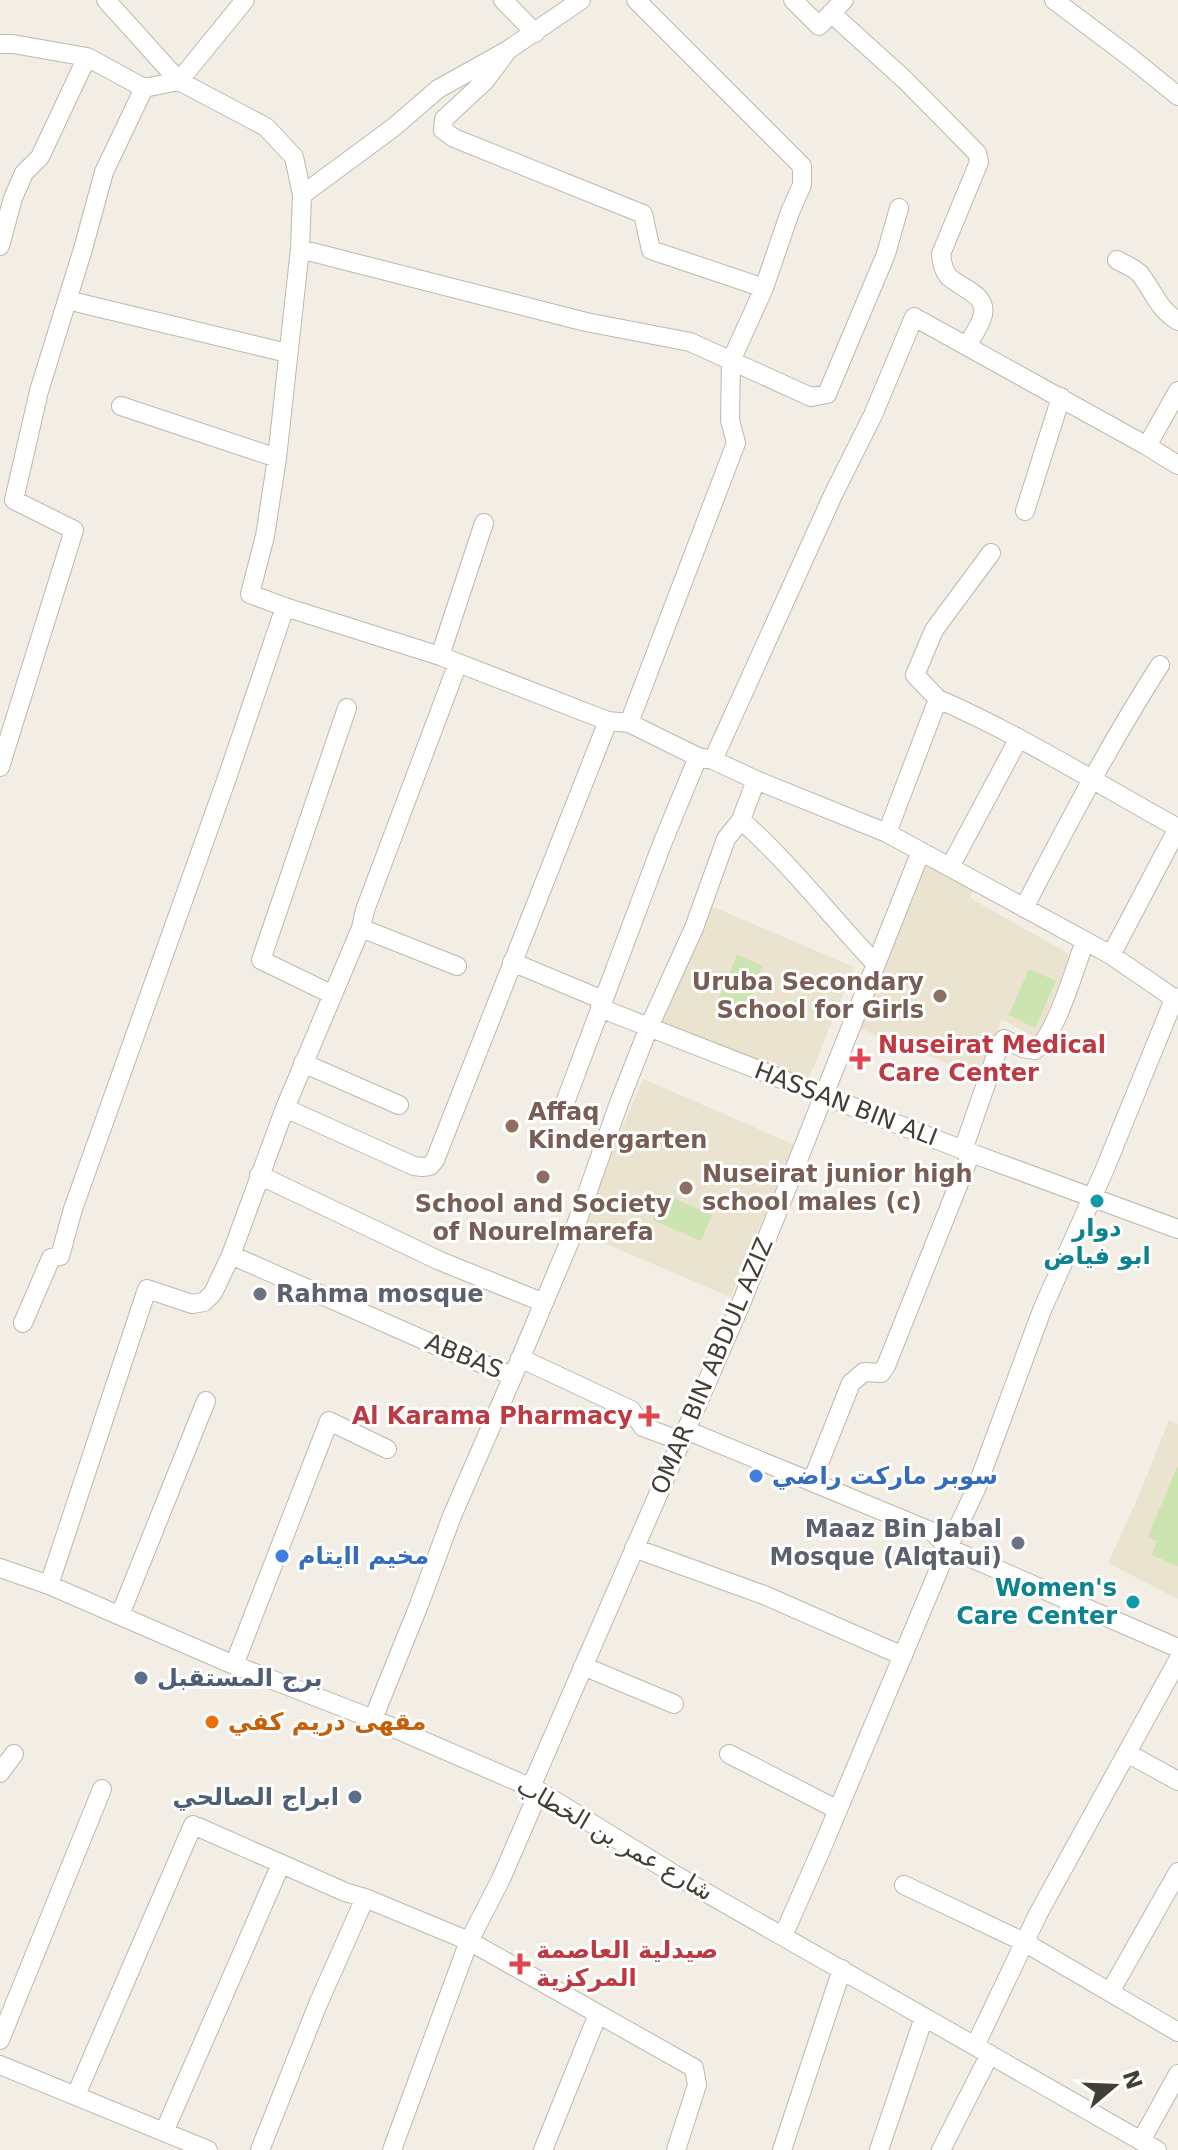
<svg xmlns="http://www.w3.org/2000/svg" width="1178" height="2150" font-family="'DejaVu Sans','Noto Naskh Arabic',sans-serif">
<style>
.education{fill:#eae3cf}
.green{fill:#cce4af}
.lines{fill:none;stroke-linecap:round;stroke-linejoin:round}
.minor-casing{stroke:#bfb8ab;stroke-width:20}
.minor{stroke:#fff;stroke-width:18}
.education-dot{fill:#8d6e63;stroke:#fff;stroke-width:3}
.health-dot{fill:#e0444e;stroke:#fff;stroke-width:3}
.culture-dot{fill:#0f9aa8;stroke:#fff;stroke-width:3}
.worship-dot{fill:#6b7280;stroke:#fff;stroke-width:3}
.shop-dot{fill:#3f7fe0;stroke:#fff;stroke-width:3}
.service-dot{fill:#5c6f8a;stroke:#fff;stroke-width:3}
.food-dot{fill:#e8710a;stroke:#fff;stroke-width:3}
.labels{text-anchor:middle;stroke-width:6;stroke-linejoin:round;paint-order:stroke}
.education-label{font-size:24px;font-weight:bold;fill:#785e54;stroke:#fff;text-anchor:start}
.health-label{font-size:24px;font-weight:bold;fill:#be3a42;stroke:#fff;text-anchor:start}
.street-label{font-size:24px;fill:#443e35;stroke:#fff}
.culture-label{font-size:24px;font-weight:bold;fill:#0d838f;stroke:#fff}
.worship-label{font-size:24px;font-weight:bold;fill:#5b616d;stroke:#fff;text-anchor:start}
.shop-label{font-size:24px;font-weight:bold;fill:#366cbe;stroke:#fff;text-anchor:start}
.service-label{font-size:24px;font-weight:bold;fill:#4e5e75;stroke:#fff;text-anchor:start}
.food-label{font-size:24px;font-weight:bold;fill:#c56008;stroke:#fff;text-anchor:start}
</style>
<rect width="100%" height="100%" fill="#f2eee5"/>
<path class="education" d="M925 862 974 886 970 898 1071 955 1037 1039 1002 1019 979 1076 858 1028Z
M706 904 854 967 806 1086 657 1028Z
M643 1079 795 1145 730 1297 578 1232Z
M1169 1420 1178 1424V1599L1108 1563 1140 1493Z"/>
<path class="green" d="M737 955 763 966 743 1013 717 1002Z
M1029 969 1056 981 1035 1028 1009 1015Z
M664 1194 712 1215 701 1241 653 1220Z
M1177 1467 1178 1468V1566L1152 1555 1157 1541 1148 1537Z"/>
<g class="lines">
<g class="minor-casing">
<path id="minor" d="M106 0 179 81 245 0
M503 0 535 33
M793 0 819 26 844 0
M1054 0 1131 58 1178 96
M831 13 905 80 977 153 979 162 941 254C942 262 943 271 949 277 962 289 990 295 982 318 979 327 972 337 967 346
M0 44H13L87 57 144 88
M508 50 485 81 444 119 443 130 454 138 643 214 651 250 764 288
M302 195 394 127 438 89 508 50 581 0
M0 246 13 198 24 173 40 157 87 57
M300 249 586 322 690 342 811 397 827 394 886 254 899 208
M1117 260C1124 264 1135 268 1140 274 1154 292 1158 309 1178 321
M67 300 287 353
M1178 391 1147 446 1178 465
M121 406 277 458
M1025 511 1061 397
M285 607 440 656 608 721 629 723 698 757 713 760 756 780 887 833 1111 955 1178 1001
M440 656 484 523
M458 663 365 910 361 928 285 1108 414 1166 422 1167 430 1166 435 1160 608 721
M938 699C1021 735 1098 784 1178 828L1111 955
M629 723 736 443 730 420 731 361 764 288 790 212 802 185V166L636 0
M713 760 833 495 873 415 914 317 1147 446
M0 767 74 530 14 500 39 391 83 249 104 172 144 88 179 81 266 127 294 157 302 195 300 249 277 458 265 536 250 594 285 607 228 775 73 1209 60 1256 51 1258 23 1323
M741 820C791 864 830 916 875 963
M887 833 938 699 915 675 934 630 991 553
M950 867 1019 738
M1024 908C1067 825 1110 743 1160 665
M361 928 457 966
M512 962 603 1000
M331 994 261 960 347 708
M600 1008 971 1153 1178 1229
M303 1063 399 1105
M563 1108 662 844 698 757
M963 1150 997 1052 1004 1039 1023 1048 1035 1050C1056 1036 1075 967 1085 941
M259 1175 440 1261 542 1302
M231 1255 442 1348 513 1376 572 1236 619 1103 649 1027 694 928 726 839 741 820 756 780
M520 1358 631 1410 643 1427 681 1441
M686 1430 933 1532 948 1548 1178 1648
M812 1481 851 1383 864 1372 881 1373 886 1366 971 1153
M634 1548 764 1595 903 1656
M0 1568 49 1585 234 1665 373 1719 539 1791 677 1876 1157 2150
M49 1585 147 1289 192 1304 204 1302 213 1293 231 1255 285 1108
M120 1615 206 1401
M234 1665 329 1421 387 1449
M583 1666 674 1704
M373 1719 419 1605 452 1516 513 1376
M1127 1753 1178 1781
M729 1754 838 1810
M0 1773 14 1754
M531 1787 740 1306 921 851
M198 1827 345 1892 365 1898
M904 1885 1024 1942 1178 2032
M783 1936 821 1850 948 1548 976 1489 1042 1310 1104 1171 1175 997
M1110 1992 1178 1872
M0 2040 102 1789
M975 2046 1038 1914 1178 1660
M0 2065 208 2150
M76 2095 193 1825
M164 2132 281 1864
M1141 2141 1178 2074
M260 2150 318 2004 365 1898 469 1941 501 1879 539 1791
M392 2150 469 1941 694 2068 697 2085 676 2150
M543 2150 598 2014
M782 2150 842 1969
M879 2150 924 2017
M941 2150 990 2054"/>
</g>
<use href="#minor" class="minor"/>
</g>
<g class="education-dot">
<circle cx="940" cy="996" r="8"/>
<circle cx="512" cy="1126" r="8"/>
<circle cx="543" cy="1177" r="8"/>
<circle cx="686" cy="1188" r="8"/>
</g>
<g class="health-dot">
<path d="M856 1047h8v8h8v8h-8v8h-8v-8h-8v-8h8z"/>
<path d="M645 1404h8v8h8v8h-8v8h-8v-8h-8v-8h8z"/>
<path d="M516 1952h8v8h8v8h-8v8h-8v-8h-8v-8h8z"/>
</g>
<g class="culture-dot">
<circle cx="1097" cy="1201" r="8"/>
<circle cx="1133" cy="1602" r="8"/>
</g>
<g class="worship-dot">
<circle cx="260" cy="1294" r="8"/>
<circle cx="1018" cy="1543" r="8"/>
</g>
<g class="shop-dot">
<circle cx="756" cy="1476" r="8"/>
<circle cx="282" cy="1556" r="8"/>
</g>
<g class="service-dot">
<circle cx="141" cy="1678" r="8"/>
<circle cx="355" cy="1797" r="8"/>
</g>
<circle class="food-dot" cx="212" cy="1722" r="8"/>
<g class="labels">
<g class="education-label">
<text x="924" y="990" text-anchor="end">Uruba Secondary<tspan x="924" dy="28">School for Girls</tspan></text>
<text x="528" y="1120">Affaq<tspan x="528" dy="28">Kindergarten</tspan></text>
<text x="702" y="1182">Nuseirat junior high<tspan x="702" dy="28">school males (c)</tspan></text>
<text x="543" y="1212" text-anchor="middle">School and Society<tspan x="543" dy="28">of Nourelmarefa</tspan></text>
</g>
<g class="health-label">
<text x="878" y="1053">Nuseirat Medical<tspan x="878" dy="28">Care Center</tspan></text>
<text x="633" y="1424" text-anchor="end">Al Karama Pharmacy</text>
<text x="536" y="1958">صيدلية العاصمة<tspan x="536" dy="28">المركزية</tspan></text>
</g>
<g class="street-label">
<text transform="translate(846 1104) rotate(21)" y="8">HASSAN BIN ALI</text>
<text transform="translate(464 1356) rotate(22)" y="8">ABBAS</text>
<text transform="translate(712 1366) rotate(-67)" y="8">OMAR BIN ABDUL AZIZ</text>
<text transform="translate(615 1839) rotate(30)" y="8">شارع عمر بن الخطاب</text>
</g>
<g class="culture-label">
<text x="1097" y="1236">دوار<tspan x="1097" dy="28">ابو فياض</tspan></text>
<text x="1117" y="1596" text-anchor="end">Women's<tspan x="1117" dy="28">Care Center</tspan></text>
</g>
<g class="worship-label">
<text x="276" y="1302">Rahma mosque</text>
<text x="1002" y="1537" text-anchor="end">Maaz Bin Jabal<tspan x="1002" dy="28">Mosque (Alqtaui)</tspan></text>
</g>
<g class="shop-label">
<text x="772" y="1484">سوبر ماركت راضي</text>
<text x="298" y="1564">مخيم اايتام</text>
</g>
<g class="service-label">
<text x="157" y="1686">برج المستقبل</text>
<text x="339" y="1805" text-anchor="end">ابراج الصالحي</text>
</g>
<g class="food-label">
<text x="228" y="1730">مقهى دريم كفي</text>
</g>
</g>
<g transform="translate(1114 2086) rotate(71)" stroke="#ffffff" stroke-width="6" paint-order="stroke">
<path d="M0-6L14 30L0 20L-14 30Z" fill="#443e35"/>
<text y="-12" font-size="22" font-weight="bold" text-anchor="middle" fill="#443e35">N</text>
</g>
</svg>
